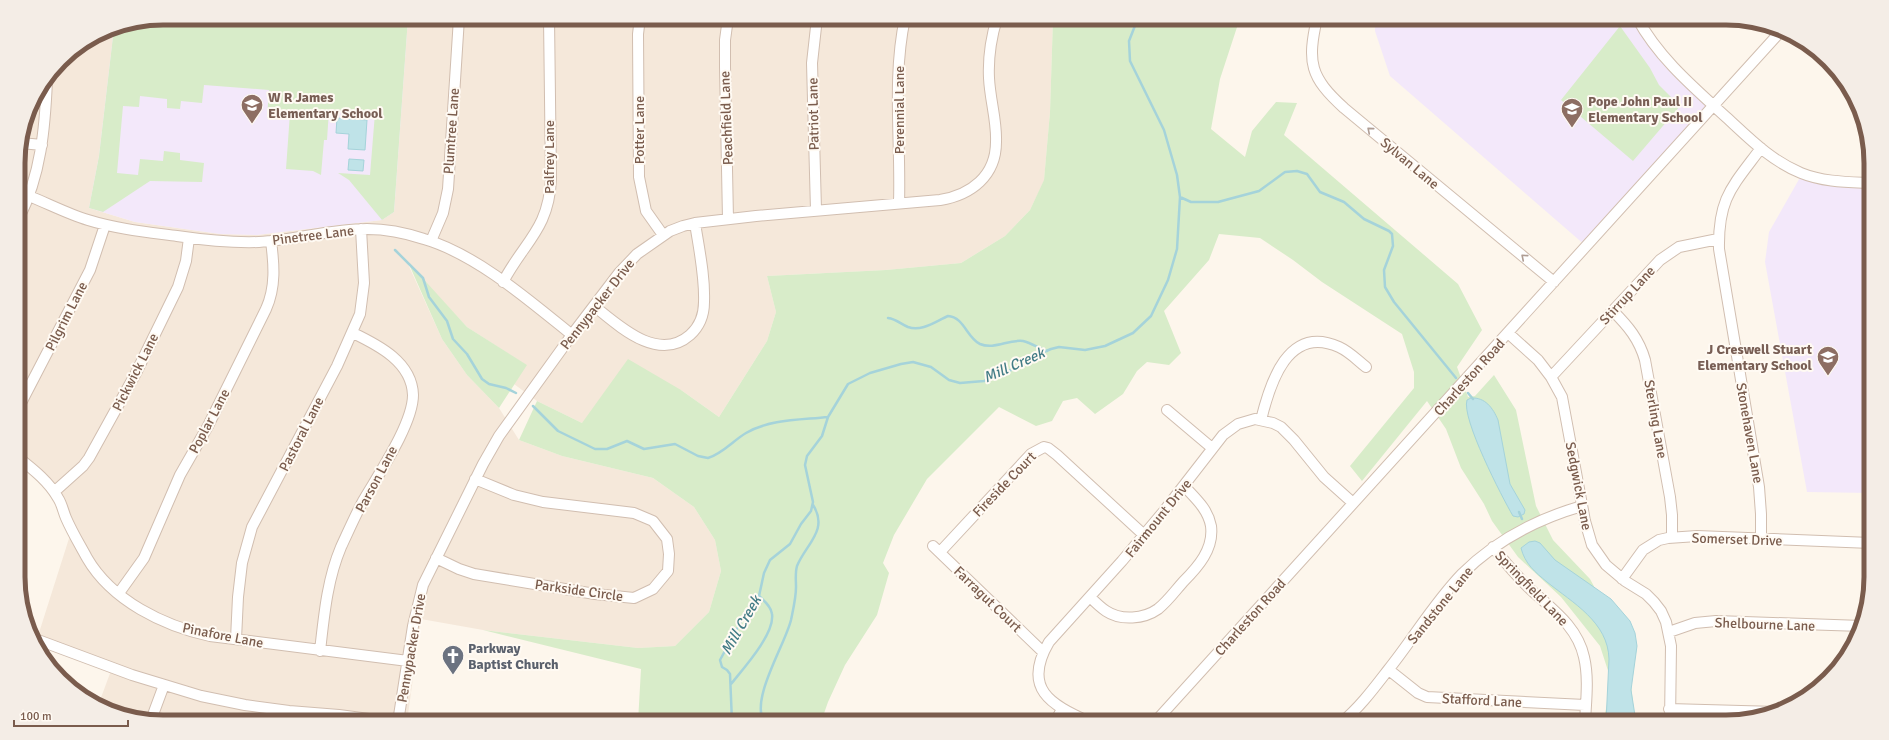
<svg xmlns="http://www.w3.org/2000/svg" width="1889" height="740" font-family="Signika,sans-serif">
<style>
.residential{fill:#f5e8da}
.education{fill:#f3e8fa}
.green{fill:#d8ecc9}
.water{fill:#bfe3e8;stroke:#a5d3da}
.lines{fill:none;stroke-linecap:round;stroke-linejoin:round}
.stream{stroke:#a5d3da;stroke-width:2.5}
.minor-casing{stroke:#d1beb0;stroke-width:12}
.minor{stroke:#fff;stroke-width:10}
.oneway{stroke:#af9d94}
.labels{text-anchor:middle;stroke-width:4;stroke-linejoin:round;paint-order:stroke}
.education-label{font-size:14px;font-weight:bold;fill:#785e54;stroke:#fffaf3;text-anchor:start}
.street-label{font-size:14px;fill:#7a5c4d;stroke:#fffaf3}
.worship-label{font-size:14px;font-weight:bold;fill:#5b616d;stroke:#fffaf3;text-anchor:start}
.water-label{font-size:15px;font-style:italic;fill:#437c86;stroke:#fffaf3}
.rim{fill:none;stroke:#7a5c4d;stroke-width:5}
</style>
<rect width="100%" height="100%" fill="#fdf6ec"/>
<path class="residential" d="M408 18H1053L1050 112 1044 181 1030 210 1005 236 961 263 886 270 767 276 776 312 767 341 719 417 681 390 582 423 537 401 514 384 526 365 467 327 408 264 442 339 467 375 499 408 519 440 562 456 653 478 694 507 715 540 721 571 709 612 675 646 638 648 483 630 421 619 407 722H391L261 708 265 722H163L116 714 99 703 112 668 37 639 72 529 54 492 20 459 18 153 33 99 67 54 108 29 114 28 99 156 89 208 135 222 220 234 257 235 382 220 394 212Z"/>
<path class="education" d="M163 18H408L394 212 382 220 257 235 220 234 135 222 89 208 99 156 114 28Z
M1375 18H1637L1656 48 1714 106 1586 246 1390 76 1375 31Z
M1802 174 1870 182 1871 493 1807 492 1765 262 1769 232Z"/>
<path class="green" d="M163 18H408L394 212 382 220 349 180 338 173 370 175 375 113 329 110 327 140H324L321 175 313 171 286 169 290 113 283 119 267 118 269 90 204 85 202 103 181 101 180 109 167 108V99L140 96 139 107 123 106 117 173 138 175 140 159 163 161 164 151 180 153V160L204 163 202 182 150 181 103 212 89 208 99 156 114 28Z
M1053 18H1240L1220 79 1211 129 1245 157 1252 131 1276 102 1297 103 1284 135 1458 284 1482 330 1457 367 1468 397 1475 396 1494 375 1516 410 1536 506 1553 540 1590 579 1627 647 1635 722H1603L1612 683 1600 646 1561 597 1518 557 1492 521 1484 504 1461 468 1446 429 1427 401 1362 481 1350 466 1414 388V372L1402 334 1322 282 1293 260 1260 238 1219 234 1209 260 1164 311 1181 353 1169 365 1147 362 1137 371 1123 394 1095 414 1077 398 1063 401 1052 421 1036 426 999 407 927 479 894 535 883 563 889 573 877 615 845 665 828 702 821 722H638L641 669 483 630 638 648 675 646 709 612 721 571 715 540 694 507 653 478 562 456 519 440 537 401 582 423 628 359 681 390 719 417 767 341 776 312 767 276 886 270 961 263 1005 236 1030 210 1044 180 1050 112Z
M1620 26 1650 68 1659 85 1680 106 1633 161 1561 100Z
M408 262 467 327 527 365 499 408 467 375 442 339Z"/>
<path class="water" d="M337 118 367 120 365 150 348 149 349 134 336 133Z
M349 159 364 160 363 171 348 170Z
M1471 398C1485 397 1493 408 1498 420L1510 484 1525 510 1524 514 1518 517 1513 516C1502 497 1461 418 1467 400Z
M1535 541 1540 543 1555 560 1611 599 1630 621 1635 633 1637 646 1631 690 1636 722H1606L1609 659C1608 622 1573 603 1547 582 1535 572 1525 564 1521 548L1529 542Z"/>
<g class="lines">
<path class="stream" d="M1180 197 1191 202H1218L1259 191 1285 172 1297 171 1307 174 1320 192 1344 202 1364 219 1389 231 1392 234 1393 246 1384 270 1385 287 1394 302 1456 378
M395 250 423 278 429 297 447 321 453 339 467 354 482 379 489 384 506 388 516 393
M888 318C896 319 901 324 908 327 922 332 936 321 948 316 964 317 967 338 980 344 994 350 1009 339 1023 341 1031 343 1039 348 1047 351
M1468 393 1473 399
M533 406 558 431 595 449H607L627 441 644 449 675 444 698 456 708 458C722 454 734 440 746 433 770 419 801 420 828 417
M1519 512 1522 519
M731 684C743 669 775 634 772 614 771 606 764 601 759 596
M732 722 730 674 727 670 722 667 720 660 744 616 759 596 764 573 770 560 790 544 801 524 811 511 813 502 805 465 807 456 822 436 828 417 848 384 870 373 901 364 913 362 931 367 949 380 960 383 984 381 1016 368 1039 354 1051 349 1059 347 1085 350 1105 346 1133 333 1151 316 1168 280 1177 249 1180 197 1177 175 1164 130 1130 61 1129 41 1138 18
M764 722C750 699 785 645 791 620 793 610 796 598 796 587 796 580 795 573 797 566 806 544 829 530 813 505"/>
<g class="minor-casing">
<path id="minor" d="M640 18 638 34 639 177 646 211 663 235
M728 18 725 40V67L728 219
M1317 18C1307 63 1310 77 1344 108L1554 282
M1637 18C1659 58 1692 86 1726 117 1750 139 1770 160 1801 173 1823 182 1847 182 1870 183
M21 143 42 145
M1761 148C1732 187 1718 198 1719 249L1759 487 1761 514V539
M29 196C49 204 68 214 88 220 117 229 147 232 177 236 204 240 232 243 259 242 295 240 331 229 367 229 385 229 406 233 424 239 476 254 530 301 572 335
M899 203C901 141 892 78 905 18
M816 210 812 63 817 18
M19 218C41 175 45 128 47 80
M431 241 443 213 448 189 459 18
M503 282C524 242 549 229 551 179L549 18
M594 306C619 326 658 363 690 335 700 326 704 315 704 302 705 276 699 249 695 223
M1613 311C1628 326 1639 339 1645 360L1670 497 1672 515V537
M1508 333 1538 360 1551 377 1562 397 1585 521 1592 545 1606 565 1625 581 1646 594 1654 602 1661 611 1666 622 1671 646 1670 722
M1551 377 1660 260 1679 247 1718 239
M20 405 90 270 105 225
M1167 410 1212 448
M1261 420C1270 383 1288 324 1339 347 1350 352 1357 360 1366 367
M20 459C34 470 49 482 58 498 62 504 63 511 66 518 72 532 80 545 87 558 112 601 164 626 210 636L408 661
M54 492 83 466 89 458 136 373 178 287 186 261 189 238
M933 546 1043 652
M1493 547C1504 561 1515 574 1528 587 1550 608 1577 625 1584 657 1589 678 1586 701 1585 722
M940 552 1031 454 1044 447 1048 448 1057 455 1144 535
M436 558 459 569 474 574 595 594 634 598 653 589 668 571 669 554 667 539 653 521 634 513 543 502 514 495 475 479
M1622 579 1643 550 1659 540 1668 538 1697 536 1871 543
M119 593 144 558 180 475 208 426 266 309C276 287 274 264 271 241
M1090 597C1095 602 1100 607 1106 611 1121 621 1144 619 1158 609 1168 601 1175 591 1183 582 1198 567 1214 549 1211 526 1208 509 1195 498 1184 486
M1669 632 1695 623 1716 621 1862 626
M236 639 238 597 242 563 252 527 337 366 360 314 364 283 361 229
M38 640 132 675 201 696 245 705 289 711 339 715 391 722
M320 651C324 616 327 580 341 547 348 532 355 516 363 501 378 475 413 424 413 395 412 362 378 345 353 333
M1389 670 1418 693 1427 697 1585 705
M1669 709 1777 712
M151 720 164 685
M398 722 413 626 423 585 483 464 499 436 574 332 619 273 637 254 670 231 683 226 695 223 756 216 940 200C971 195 996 176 996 142 997 121 990 100 989 78 988 58 991 38 997 18
M1055 722 1062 709
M1090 722C1050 705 1022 688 1049 642L1122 561 1164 511 1223 435 1238 424 1255 419 1273 423 1281 427 1294 440 1324 477 1353 503
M1155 722 1781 31
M1342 722C1360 707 1374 688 1388 670 1413 639 1434 603 1462 574 1495 541 1537 519 1582 506"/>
</g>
<use href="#minor" class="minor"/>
</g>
<defs><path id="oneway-chevron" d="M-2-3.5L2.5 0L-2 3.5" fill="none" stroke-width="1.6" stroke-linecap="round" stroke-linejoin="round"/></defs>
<g class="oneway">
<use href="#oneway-chevron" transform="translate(1370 130) rotate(-140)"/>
<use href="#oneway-chevron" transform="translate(1524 257) rotate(-140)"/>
</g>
<defs>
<g id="school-pin" transform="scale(1.15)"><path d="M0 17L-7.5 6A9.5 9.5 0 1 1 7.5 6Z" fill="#8d6e63" stroke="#fffaf3"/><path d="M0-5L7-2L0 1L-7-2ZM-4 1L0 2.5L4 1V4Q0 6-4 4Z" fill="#fff"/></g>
<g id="church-pin" transform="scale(1.15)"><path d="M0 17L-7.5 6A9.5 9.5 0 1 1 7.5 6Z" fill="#6b7280" stroke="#fffaf3"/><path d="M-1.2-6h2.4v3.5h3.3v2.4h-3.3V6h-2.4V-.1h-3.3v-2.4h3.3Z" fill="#fff"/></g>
</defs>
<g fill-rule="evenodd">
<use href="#school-pin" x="252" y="105"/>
<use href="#school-pin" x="1572" y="109"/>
<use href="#school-pin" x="1828" y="357"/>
<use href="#church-pin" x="453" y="656"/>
</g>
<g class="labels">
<g class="education-label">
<text x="268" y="102">W R James<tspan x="268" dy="16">Elementary School</tspan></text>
<text x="1588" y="106">Pope John Paul II<tspan x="1588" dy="16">Elementary School</tspan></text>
<text x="1812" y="354" text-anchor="end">J Creswell Stuart<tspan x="1812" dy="16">Elementary School</tspan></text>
</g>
<g class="street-label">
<text transform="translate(899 110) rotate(-90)" y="5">Perennial Lane</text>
<text transform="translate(813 114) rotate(-91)" y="5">Patriot Lane</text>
<text transform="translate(726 118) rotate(-92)" y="5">Peachfield Lane</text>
<text transform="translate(639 130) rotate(-90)" y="5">Potter Lane</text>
<text transform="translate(451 131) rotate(-86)" y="5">Plumtree Lane</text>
<text transform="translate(549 157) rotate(-90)" y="5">Palfrey Lane</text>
<text transform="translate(1410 163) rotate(40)" y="5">Sylvan Lane</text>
<text transform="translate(313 235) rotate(-7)" y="5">Pinetree Lane</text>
<text transform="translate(1627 295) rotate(-47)" y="5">Stirrup Lane</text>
<text transform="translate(597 304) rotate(-52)" y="5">Pennypacker Drive</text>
<text transform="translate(66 316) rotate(-63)" y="5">Pilgrim Lane</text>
<text transform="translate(135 372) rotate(-63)" y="5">Pickwick Lane</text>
<text transform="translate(1469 377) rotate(-48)" y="5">Charleston Road</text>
<text transform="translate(1656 419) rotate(80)" y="5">Sterling Lane</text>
<text transform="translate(209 421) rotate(-62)" y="5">Poplar Lane</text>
<text transform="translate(1750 433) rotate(80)" y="5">Stonehaven Lane</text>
<text transform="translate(301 434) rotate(-63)" y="5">Pastoral Lane</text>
<text transform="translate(376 479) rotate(-62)" y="5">Parson Lane</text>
<text transform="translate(1004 484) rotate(-46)" y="5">Fireside Court</text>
<text transform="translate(1579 486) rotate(79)" y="5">Sedgwick Lane</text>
<text transform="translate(1158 518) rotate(-51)" y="5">Fairmount Drive</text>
<text transform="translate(1737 539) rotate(2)" y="5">Somerset Drive</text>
<text transform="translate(1532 588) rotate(46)" y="5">Springfield Lane</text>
<text transform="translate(579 590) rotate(8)" y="5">Parkside Circle</text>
<text transform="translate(988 599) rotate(44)" y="5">Farragut Court</text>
<text transform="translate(1440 605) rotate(-51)" y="5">Sandstone Lane</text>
<text transform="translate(1250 617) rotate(-48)" y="5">Charleston Road</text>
<text transform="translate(1765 624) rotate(2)" y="5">Shelbourne Lane</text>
<text transform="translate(223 635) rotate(11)" y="5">Pinafore Lane</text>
<text transform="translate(411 648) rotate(-80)" y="5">Pennypacker Drive</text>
<text transform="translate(1482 700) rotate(3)" y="5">Stafford Lane</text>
</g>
<g class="worship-label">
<text x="468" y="653">Parkway<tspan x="468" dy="16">Baptist Church</tspan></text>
</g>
<g class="water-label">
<text transform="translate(1014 365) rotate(-24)" y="5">Mill Creek</text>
<text transform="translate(741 625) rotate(-60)" y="5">Mill Creek</text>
</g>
</g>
<path d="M0 0H1889V740H0ZM163 25H1726A138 138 0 0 1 1864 163V577A138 138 0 0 1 1726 715H163A138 138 0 0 1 25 577V163A138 138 0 0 1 163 25Z" fill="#f4ede6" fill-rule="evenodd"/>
<path class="rim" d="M163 25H1726A138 138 0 0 1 1864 163V577A138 138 0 0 1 1726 715H163A138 138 0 0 1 25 577V163A138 138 0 0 1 163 25Z"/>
<path d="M14 720v6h114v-6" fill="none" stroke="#7a5c4d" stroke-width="2"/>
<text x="20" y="720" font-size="12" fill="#7a5c4d" stroke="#fffaf3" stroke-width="3" paint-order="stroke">100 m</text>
</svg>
